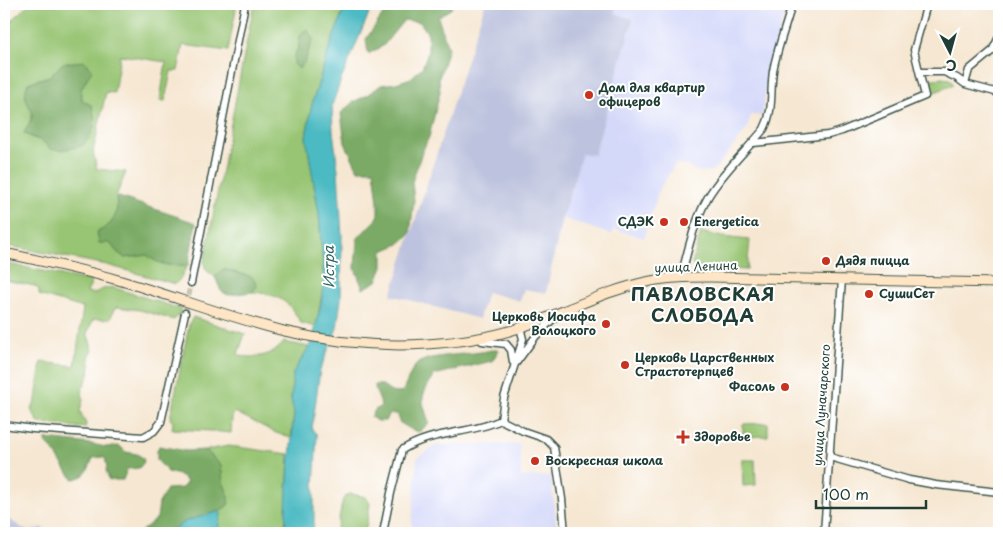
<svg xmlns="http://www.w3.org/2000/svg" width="1003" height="537" font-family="'Playpen Sans',sans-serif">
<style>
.built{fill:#d4d8f9}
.industrial{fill:#bdc3de}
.green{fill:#98c573;stroke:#5c8154;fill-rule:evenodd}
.forest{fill:#7aaa65;stroke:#4c744c}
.water{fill:#4bbac2;stroke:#357c7b}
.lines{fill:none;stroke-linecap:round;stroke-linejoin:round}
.street-tunnel{stroke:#cbc5b2;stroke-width:6;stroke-dasharray:6 3;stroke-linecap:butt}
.street-casing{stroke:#3f564c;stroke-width:9}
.secondary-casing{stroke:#3f564c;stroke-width:11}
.street{stroke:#fff;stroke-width:6}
.secondary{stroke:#fee5c5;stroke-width:9}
.poi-dot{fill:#c8321e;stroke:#fff;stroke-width:2}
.labels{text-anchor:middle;stroke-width:4;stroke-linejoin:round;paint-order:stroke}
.poi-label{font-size:12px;font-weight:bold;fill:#1f3d34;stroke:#fff;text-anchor:start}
.street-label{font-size:12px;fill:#1f3d34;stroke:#fff}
.water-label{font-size:14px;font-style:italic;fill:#2c625f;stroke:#fff}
.district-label{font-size:18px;font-weight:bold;letter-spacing:1px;fill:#1f3d34;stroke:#fff}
</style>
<rect width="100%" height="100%" fill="#fff"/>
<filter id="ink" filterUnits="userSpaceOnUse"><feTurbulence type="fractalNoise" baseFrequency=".02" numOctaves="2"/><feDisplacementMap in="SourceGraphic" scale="10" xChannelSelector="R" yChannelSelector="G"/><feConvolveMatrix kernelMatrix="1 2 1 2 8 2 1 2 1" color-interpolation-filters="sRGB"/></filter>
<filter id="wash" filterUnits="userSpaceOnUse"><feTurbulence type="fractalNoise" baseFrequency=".0096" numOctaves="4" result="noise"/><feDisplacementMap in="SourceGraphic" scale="20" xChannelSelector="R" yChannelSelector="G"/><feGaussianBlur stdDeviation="1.12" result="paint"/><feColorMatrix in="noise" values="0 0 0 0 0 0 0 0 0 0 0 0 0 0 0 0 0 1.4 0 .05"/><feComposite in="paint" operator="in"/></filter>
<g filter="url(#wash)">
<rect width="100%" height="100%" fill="#f6e7d2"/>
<path class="built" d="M617 4H787L769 66 762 116 751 115 747 129 717 166 712 171 698 172 687 166 676 163 659 190 644 238 613 229 612 235 562 218 582 152 594 155 633 19 616 14 615 11Z
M520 444 521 477 551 476 557 533H411L417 458 436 445Z"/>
<path class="industrial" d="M485 4H617L615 11 616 14 633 19 594 155 582 153 562 218 546 293 524 289 520 301 487 292 479 319 391 295Z
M4 516 30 533 35 529 37 530 40 527 51 533H4Z"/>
<path class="green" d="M29 4H237L228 51 183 45 178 71H171L165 101 160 100 166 62 120 55 114 93 106 92 93 152 97 169 126 172 116 196 117 207 115 217 108 227C110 244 111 248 125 258L147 255C160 266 172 266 188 266 182 272 182 279 175 284L107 265 4 245V28ZM59 69 91 70 81 89 82 100 92 106 44 141 33 138 24 133C37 112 32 105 28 83L50 76Z
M254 4H346L328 52 312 104 306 137 319 214 324 281 316 327 301 323C288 300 278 294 252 292L257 286 252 277 223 269 215 277 206 270 204 263ZM301 35 313 39 305 61 294 56 298 49Z
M941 78 950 79 953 84 951 86 929 94 925 84 927 80Z
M701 232 722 237 750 240 747 270 694 267 692 264Z
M4 263 90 281 91 285 87 292 94 294 100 290 112 287 181 309 180 313 174 320 140 310 116 307 113 311 111 318C105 321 99 317 93 320L87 333 93 350 89 356 90 364 89 375 82 389 83 400 80 411 86 424 85 428 39 423 31 410 36 400 41 362 75 366 83 308 39 295V290L35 286 4 280Z
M193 317 245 334 238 354 241 356C256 359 275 355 284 342L309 347 293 373 291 399 294 413 291 438 276 433 235 412 232 417 231 433 212 431 172 429 173 422 170 419 189 325Z
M768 423V436L743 437V424Z
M229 446 289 454 285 533H217L221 515 220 511 228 505 229 497 223 482 221 466 206 450Z
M742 460H755L756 485 743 486Z
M351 494 366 497 370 504 365 533H336L343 499 347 495Z"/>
<path class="forest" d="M386 4H451L452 8 438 17 448 48 439 78 440 92 429 137 422 152 412 182 414 200 410 234 399 244 383 251V266L377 281 363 289 355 268 357 239 378 217V202L374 170H358L345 143 341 113 353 102 368 95 381 85 396 83 411 78 423 66 428 51V34L420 22 404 20 383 46 368 54 366 39 384 13Z
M307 29 313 39 305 61 299 69 294 64V56L298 49 301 34Z
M85 61 92 70 81 89 82 100 92 106C97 125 95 131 82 146L61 150 50 149C42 138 36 140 24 133L30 123 33 113C26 102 23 96 28 83L50 76 63 63Z
M116 196 196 223 188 266C171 266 160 266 147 255L125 258 117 252 110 243H99L97 232C115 224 119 214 116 196Z
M223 269 252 277 257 286 252 292 228 295 221 291 215 277Z
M491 350H499L492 361 434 375C419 401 421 396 429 423L419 432 412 430 399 422 398 414H390L385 421H377L371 417 375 410 381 406C380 398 375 393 375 385H383C389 392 393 394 402 392 407 384 410 371 417 364 428 354 474 355 491 350Z
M46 439 91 444 106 447 117 446 121 447 126 452 137 454 143 458 144 462 139 468 127 469 123 480H109L106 470 107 466 105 458 102 457 93 458C88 469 87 477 74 479L71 477 52 449 46 443Z
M159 446 186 451 206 450 221 466 223 482 229 497 228 505 220 511 186 521 169 533H139L157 518 159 503 167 489 182 488 187 482 182 476 168 472 157 460V451Z"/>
<path class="water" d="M346 4H373L341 80 332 105 333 131 338 170 342 236 341 299 337 328 320 370 312 429 317 435 314 488V524L312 533H285L287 489 294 413 291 399 293 373 312 342 321 304 324 281 319 214 306 137 312 104 328 52Z
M220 511 221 515 217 533H169L186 521Z"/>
</g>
<g filter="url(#ink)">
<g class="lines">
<path class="street-tunnel" d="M185 313 191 283"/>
<g class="street-casing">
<path id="street" d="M920 72H944L957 78 965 84 999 93
M965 84 969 70 992 51 999 37
M753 143 828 135 842 131 925 96 914 50 927 4
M681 277C688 250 694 222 708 197 723 172 746 151 764 129 774 110 770 91 773 71 777 49 786 26 792 4
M191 283 245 4
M482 341 506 344 511 350 513 362
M516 363 536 336 556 316
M501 420 523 431 546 439 554 447 562 499 565 533
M501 420 504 398 523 339 520 327
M4 425 33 429 143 437 154 431 161 422 185 313
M830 457 909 480 936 485 999 492
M383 533 391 493 402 450C433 430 468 435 501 420
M824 533 842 279"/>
</g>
<g class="secondary-casing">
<path id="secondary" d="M4 253C42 261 80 269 118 280 173 296 228 317 284 331 330 342 379 347 427 344 459 342 489 338 519 328 564 313 605 290 651 281 671 277 691 277 711 277L999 283"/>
</g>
<use href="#street" class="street"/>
<use href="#secondary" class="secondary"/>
</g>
</g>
<g class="poi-dot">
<circle cx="589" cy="95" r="5"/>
<circle cx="664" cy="222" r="5"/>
<circle cx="684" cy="222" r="5"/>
<circle cx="826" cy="261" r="5"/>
<circle cx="869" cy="294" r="5"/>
<circle cx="606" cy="324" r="5"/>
<circle cx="625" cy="365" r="5"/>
<circle cx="785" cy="387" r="5"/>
<path d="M680.5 429.5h5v5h5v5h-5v5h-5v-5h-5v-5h5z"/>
<circle cx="535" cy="461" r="5"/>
</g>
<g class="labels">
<g class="poi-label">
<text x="599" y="92">Дом для квартир<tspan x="599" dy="14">офицеров</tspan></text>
<text x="654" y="226" text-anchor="end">СДЭК</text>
<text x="694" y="226">Energetica</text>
<text x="836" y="265">Дядя пицца</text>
<text x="879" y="298">СушиСет</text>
<text x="596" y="321" text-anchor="end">Церковь Иосифа<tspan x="596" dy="14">Волоцкого</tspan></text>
<text x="635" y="362">Церковь Царственных<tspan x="635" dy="14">Страстотерпцев</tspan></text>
<text x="775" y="391" text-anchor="end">Фасоль</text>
<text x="694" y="441">Здоровье</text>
<text x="545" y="465">Воскресная школа</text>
</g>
<g class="street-label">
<text transform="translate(696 267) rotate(-2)" y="4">улица Ленина</text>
<text transform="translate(822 405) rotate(-86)" y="4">улица Луначарского</text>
</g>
<g class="water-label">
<text transform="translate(329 267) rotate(-91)" y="5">Истра</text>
</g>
<g class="district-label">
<text x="703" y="301">ПАВЛОВСКАЯ<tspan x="703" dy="21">СЛОБОДА</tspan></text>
</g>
</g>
<rect width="1003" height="537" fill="none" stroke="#fff" stroke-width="20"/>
<g transform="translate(950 52) rotate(174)" stroke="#ffffff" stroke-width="4" paint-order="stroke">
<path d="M0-4L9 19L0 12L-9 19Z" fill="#1f3d34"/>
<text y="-8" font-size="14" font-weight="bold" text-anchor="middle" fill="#1f3d34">С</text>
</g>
<path d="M816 500v8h110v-8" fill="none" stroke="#1f3d34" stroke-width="2.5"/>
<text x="823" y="500" font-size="15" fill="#1f3d34" stroke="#ffffff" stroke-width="4" paint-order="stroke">100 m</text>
</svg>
